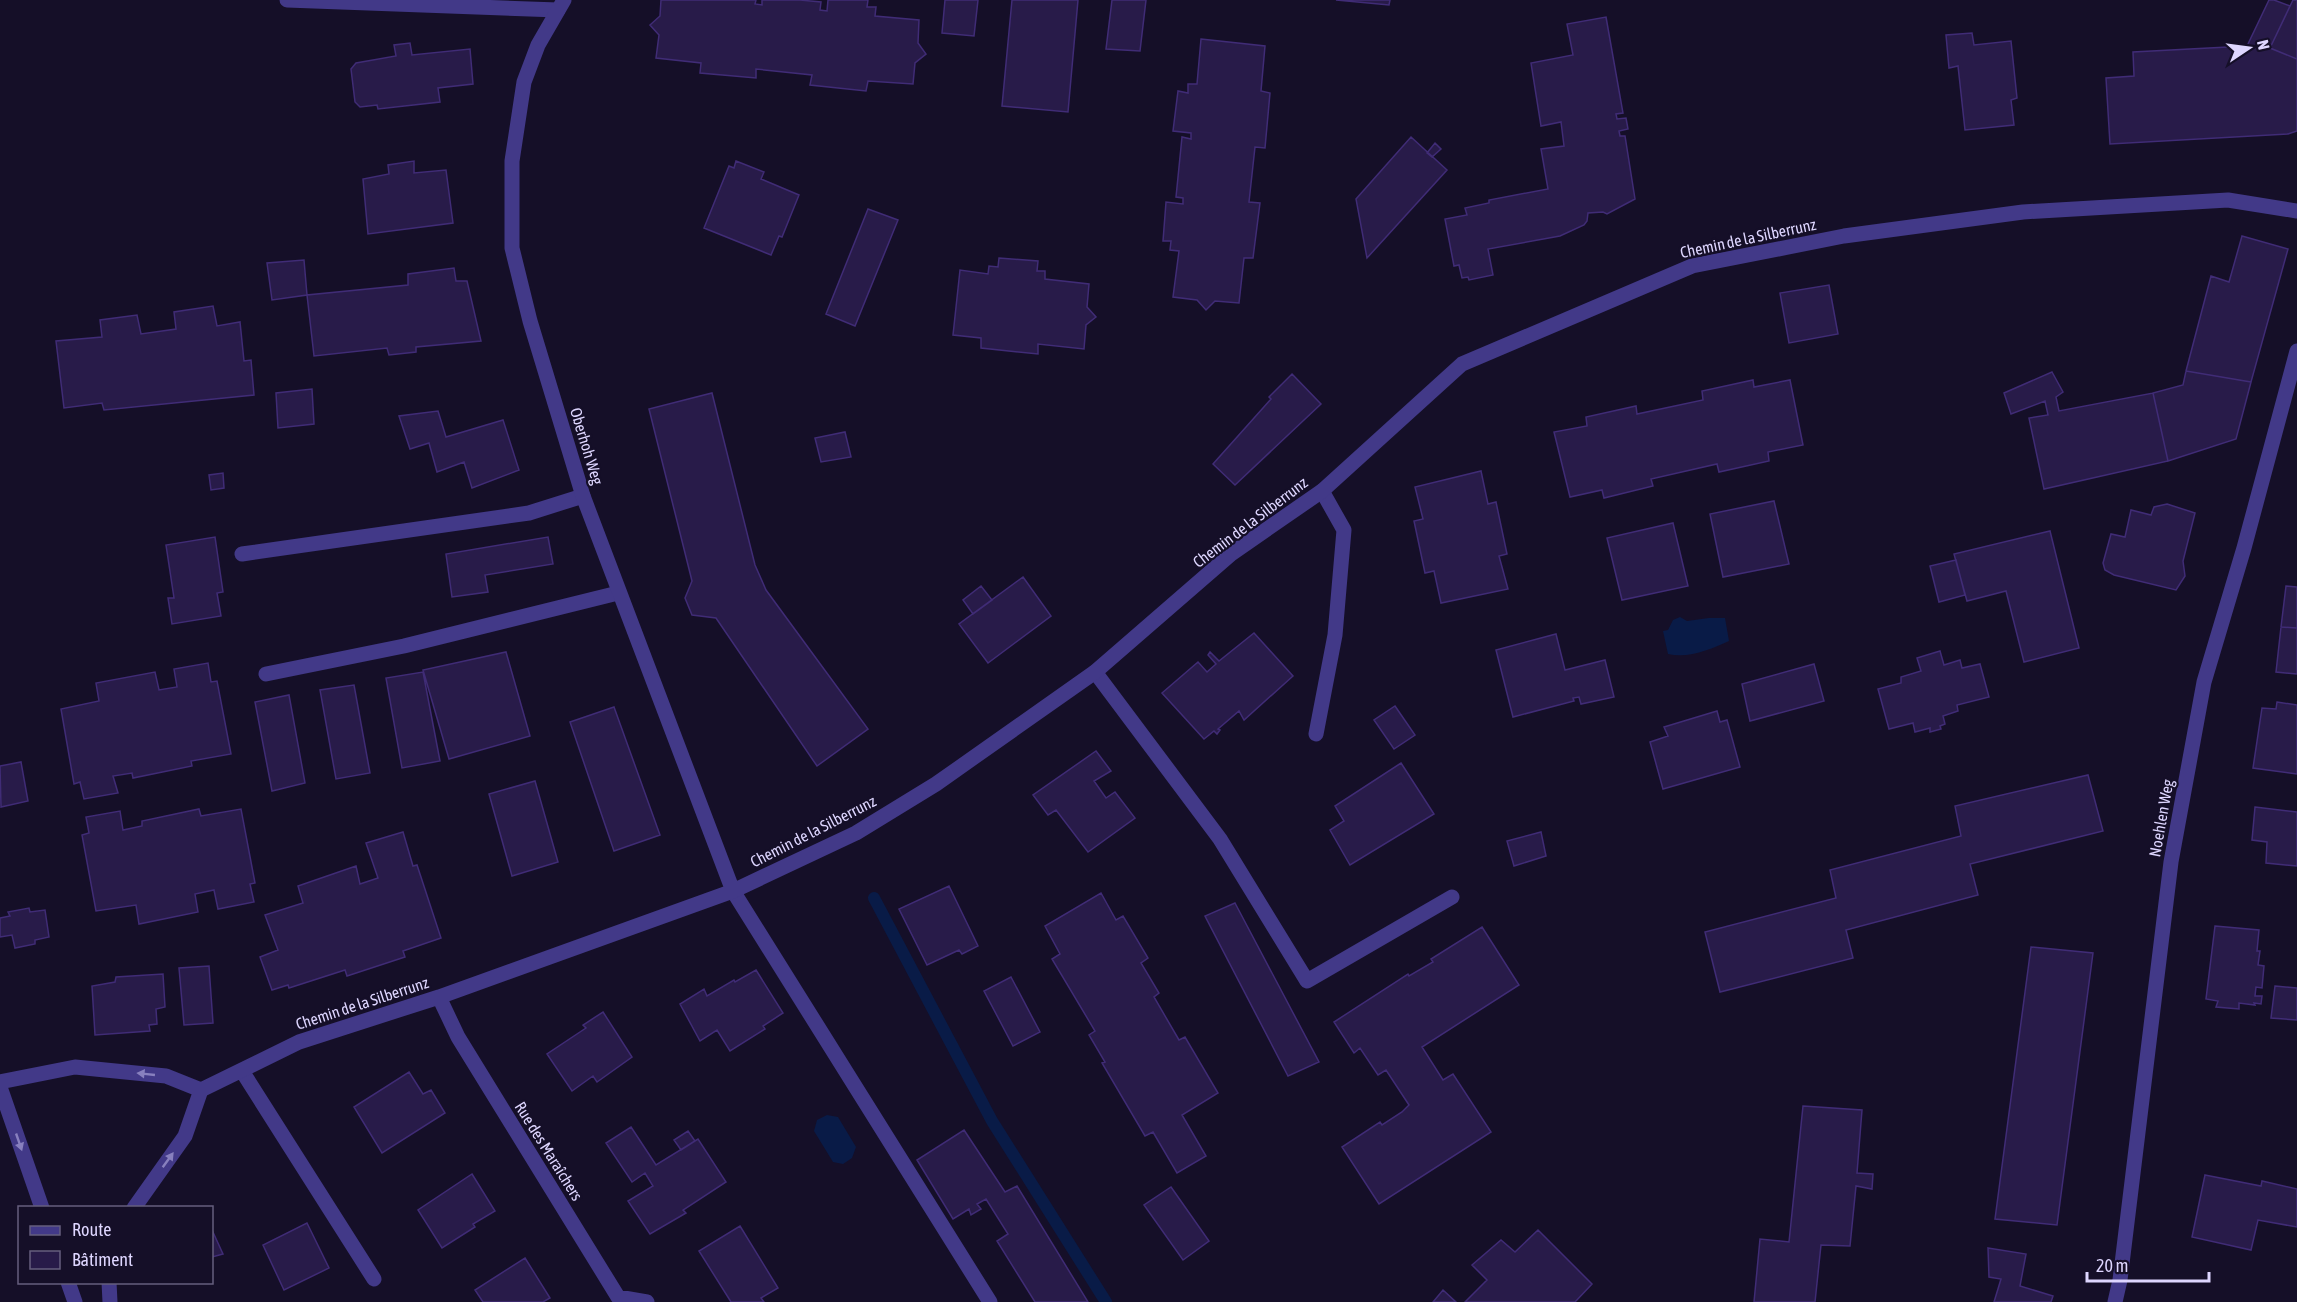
<svg xmlns="http://www.w3.org/2000/svg" width="2297" height="1302" font-family="'Asap Condensed',sans-serif">
<style>
.water{fill:#091b47}
.lines{fill:none;stroke-linecap:round;stroke-linejoin:round}
.stream{stroke:#091b47;stroke-width:12}
.building{fill:#281b49;stroke:#402c76;stroke-width:1.5}
.service{stroke:#423988;stroke-width:15}
.minor{stroke:#423988;stroke-width:15}
.oneway{fill:#8880be}
.labels{text-anchor:middle;stroke-width:4.5;stroke-linejoin:round;paint-order:stroke}
.street-label{font-size:16px;fill:#ded6ff;stroke:#150f28}
</style>
<rect width="100%" height="100%" fill="#150f28"/>
<path class="water" d="M1680 617 1687 621 1709 618H1725L1729 641C1711 649 1689 659 1668 654L1663 631 1668 630 1673 620Z
M827 1115 838 1117 856 1147 852 1158 843 1164 833 1162 814 1131 817 1120Z"/>
<g class="lines">
<path class="stream" d="M874 898 992 1121 1106 1302"/>
</g>
<path class="building" d="M661 0H756L755 4 762 5V0H800L821 2 820 10 827 11 828 0H868L867 7H876L875 16 919 20 918 43 926 54 915 63 913 84 868 81 866 91 810 85 812 75 756 69V78L700 73 701 63 656 58 659 35 650 25 660 16Z
M945 0H978L974 36 942 33Z
M1012 0H1078L1068 112 1002 106Z
M1112 0H1146L1140 51 1106 49Z
M1336 0H1390L1389 5Z
M2269 0H2274L2290 6 2270 48 2297 59V131L2288 134 2110 144 2106 78 2134 76 2133 52 2247 46Z
M2293 0H2297V59L2270 48Z
M1606 17 1623 113 1616 114 1617 119 1626 118 1628 129 1619 131 1620 136H1625L1635 199 1607 214 1603 212 1588 213 1587 221 1584 225 1560 236 1488 249 1493 275 1469 280 1468 277 1462 278 1459 265 1454 266 1445 219 1467 215 1465 208 1489 203V200L1548 189 1541 149 1564 146 1561 122 1541 126 1531 63 1573 55 1567 24Z
M1972 33 1974 45 2011 41 2017 98 2011 100 2014 125 1965 130 1958 66 1949 68 1946 35Z
M1201 39 1265 46 1261 91 1270 93 1265 148 1255 147 1249 202 1260 203 1253 258H1244L1239 303 1215 301 1206 310 1197 300 1173 297 1179 251 1170 250 1171 241H1163L1166 202 1183 204V198L1176 197 1182 137 1191 139V133L1173 131 1178 91 1188 93V84H1197Z
M410 43 412 55 470 49 473 84 438 88 440 102 378 109 377 105 360 107 355 102 351 69 356 63 396 56 394 45Z
M1411 137 1447 170 1367 258 1356 199Z
M1435 143 1441 149 1432 157 1427 153Z
M414 161V173L446 170 453 223 368 234 363 179 389 174 388 165Z
M736 161 764 172 761 179 799 195 782 237 779 236 771 255 704 228 729 166 734 168Z
M868 209 898 220 855 326 826 314Z
M2242 236 2288 249 2251 382 2186 371 2211 276 2229 282Z
M999 258 1038 261 1037 271H1045V279L1089 284 1087 307 1096 317 1086 325 1084 349 1038 344V354L981 348V338L953 335 960 270 988 274 989 266 998 267Z
M304 260 307 295 272 300 267 263Z
M454 268 456 281H467L481 341 416 347V352L389 355 387 348 314 356 307 295 408 285V274Z
M1829 285 1838 334 1789 343 1780 293Z
M213 306 217 326 240 322 244 361 251 360 254 395 104 410 102 403 64 408 56 341 102 337 100 320 137 315 141 334 176 329 174 312Z
M2186 371 2251 382 2236 439 2168 461 2153 393 2183 385Z
M2052 372 2063 392 2056 397 2059 411 2153 393 2168 461 2044 489 2029 418 2048 415 2045 401 2011 414 2004 393Z
M1292 374 1321 404 1235 485 1213 464 1271 399 1269 397Z
M1753 380 1754 387 1790 380 1803 445 1768 452 1769 461 1719 472 1717 464 1651 479 1653 486 1604 498 1602 490 1570 497 1554 432 1587 426 1586 417 1636 406 1637 414 1703 400 1702 391Z
M312 389 314 424 278 428 276 393Z
M712 393 755 565 766 590 868 729 817 766 716 618 692 615 685 598 692 581 649 409Z
M438 411 446 437 503 420 519 470 472 488 464 462 437 472 429 443 410 449 399 416Z
M845 432 851 457 821 462 815 438Z
M1481 471 1488 504 1496 502 1507 554 1499 556 1508 589 1441 603 1434 571 1425 573 1414 521 1423 519 1415 487Z
M223 473 224 488 211 490 209 475Z
M1774 501 1789 564 1723 577 1710 514Z
M2167 504 2195 513 2183 561 2185 576 2176 590 2114 575 2105 570 2103 563 2111 534 2125 537 2131 510 2151 515 2154 507Z
M1673 523 1688 586 1622 600 1607 538Z
M2050 531 2079 648 2024 662 2006 591 1967 601 1954 554Z
M215 537 223 592 217 593 221 616 172 624 168 598H174L166 545Z
M548 537 553 564 485 575 488 592 452 597 446 554Z
M1956 560 1965 595 1939 602 1930 566Z
M1023 577 1051 616 988 663 959 624Z
M981 586 992 600 973 614 963 600Z
M2286 586 2297 587V628L2281 627Z
M2281 627 2297 628V674L2276 672Z
M1254 633 1293 676 1244 720 1239 711 1218 729 1220 730 1217 734 1214 731 1204 739 1162 693 1198 662 1207 672 1216 664 1208 655 1210 652 1219 661Z
M1556 634 1565 670 1605 660 1614 697 1581 704 1579 697 1573 698 1574 701 1513 717 1496 650Z
M1940 651 1944 665 1960 660 1962 668 1980 664 1989 697 1957 705 1958 711 1943 716 1945 724 1940 726 1941 729 1930 732V728L1915 732 1913 723 1889 729 1878 689 1901 683V677L1921 671 1917 658Z
M506 652 530 736 449 759 423 670Z
M208 663 211 682 217 681 231 754 191 761 192 766 133 778 132 773 113 776 118 793 84 799 80 782 74 784 61 709 99 701 96 683 155 672 159 690 177 687 174 669Z
M1814 664 1824 701 1750 721 1742 684Z
M423 672 440 761 402 768 386 678Z
M354 685 370 773 336 779 320 690Z
M289 695 305 783 272 791 255 702Z
M2277 702 2297 705V774L2253 768 2262 708 2276 709Z
M1395 706 1415 735 1394 749 1374 720Z
M614 707 660 835 614 851 570 722Z
M1717 711 1720 722 1727 720 1740 767 1663 789 1650 742 1668 736 1664 727Z
M1096 751 1111 771 1094 781 1106 798 1115 792 1135 818 1088 852 1056 810 1048 815 1033 795Z
M21 762 28 801 1 807 0 766Z
M1401 763 1434 814 1350 865 1330 830 1344 821 1335 806Z
M2088 775 2103 831 1970 864 1978 895 1846 930 1853 958 1720 992 1705 932 1836 898 1830 870 1961 836 1955 806Z
M535 781 558 862 512 876 489 794Z
M2255 807 2297 812V866L2266 863 2267 842 2252 840Z
M199 809 201 816 241 809 255 883 250 884 254 902 218 909 214 890 195 894 198 912 139 924 136 905 96 911 82 835 89 833 86 817 120 811 123 830 142 826V821Z
M403 832 413 866 417 865 441 938 403 951 405 957 347 976 345 970 289 988 288 985 272 990 260 957 278 950 265 915 303 903 298 886 356 866 360 884 378 878 366 843Z
M1541 832 1546 856 1514 866 1507 841Z
M949 886 978 946 962 954 959 950 927 965 899 909Z
M1101 893 1116 920 1123 916 1148 958 1141 963 1159 993 1154 997 1179 1040 1185 1037 1218 1093 1182 1115 1206 1156 1177 1173 1153 1132 1145 1136 1102 1063 1105 1062 1089 1035 1095 1031 1052 959 1060 954 1045 926Z
M1235 903 1319 1062 1288 1076 1205 916Z
M29 908 30 912 45 910 49 937 35 940V944L15 948 12 935 0 937V918L10 916 8 912Z
M2215 926 2259 930 2257 951H2260L2258 965 2264 966 2262 988 2256 987 2255 996H2262L2261 1004 2254 1003 2255 1005 2239 1003V1009L2216 1007 2218 1001 2206 999Z
M1482 927 1519 985 1422 1047 1443 1080 1453 1074 1491 1132 1379 1204 1342 1147 1380 1122 1382 1125 1402 1112 1409 1105 1386 1070 1378 1075 1360 1048 1354 1053 1334 1022 1408 974 1409 976 1433 962 1431 959Z
M2031 947 2093 953 2057 1225 1995 1219Z
M209 966 213 1023 184 1025 179 968Z
M756 970 783 1013 763 1026 765 1029 730 1051 717 1030 700 1041 680 1004 704 989 707 996 734 980 735 982Z
M163 974 165 1007 156 1009 157 1024 149 1025 150 1031 95 1035 92 986 115 982 116 977Z
M1011 977 1040 1032 1013 1046 984 991Z
M2275 986 2297 988V1020L2271 1018Z
M603 1012 632 1057 597 1082 593 1076 572 1091 547 1054 586 1028 583 1025Z
M409 1072 423 1094 431 1090 445 1113 382 1153 354 1107Z
M1803 1106 1862 1110 1857 1173 1873 1174 1872 1189 1856 1186 1850 1246 1821 1245 1815 1302H1754L1760 1239 1789 1242Z
M631 1127 656 1165 698 1139 726 1182 683 1210 686 1213 650 1234 628 1201 653 1186 645 1173 632 1182 606 1143Z
M964 1130 1005 1192 1017 1186 1088 1302H1035L997 1241 1008 1234 986 1199 977 1204 981 1209 971 1215 969 1209 953 1219 917 1160Z
M688 1131 695 1141 681 1150 674 1140Z
M472 1174 495 1211 473 1224 475 1227 442 1248 418 1210Z
M2205 1175 2261 1186 2262 1181 2297 1189V1227L2258 1220 2251 1250 2192 1237Z
M1171 1187 1209 1241 1183 1260 1144 1205Z
M307 1223 329 1268 284 1290 263 1245Z
M740 1226 778 1288 761 1298 764 1302H731L699 1251Z
M212 1230 223 1254 212 1257Z
M1538 1230 1592 1284 1575 1302H1465L1487 1280 1472 1265 1501 1240 1515 1252Z
M1988 1248 2026 1254 2020 1286 2053 1296 2051 1302H1994L2001 1279 1989 1277Z
M525 1258 550 1298 543 1302H483L475 1290Z
M1443 1290 1456 1302H1433Z"/>
<g class="lines">
<path class="service" d="M287 0 558 10
M242 554 529 513 583 496
M1095 672 1220 839 1307 981 1452 897
M266 674 404 646 618 593
M1316 734 1335 635 1344 530 1322 491
M733 891 990 1302
M242 1071 374 1279"/>
<path class="minor" d="M564 0 538 45 524 82 512 161V248L530 321 583 496 733 891
M439 997 458 1037 618 1297 647 1302
M0 1082 75 1067 166 1076 201 1090
M0 1087 42 1208
M134 1208 185 1136 201 1090 299 1042 439 997 733 891 856 833 936 784 1095 672 1231 554 1322 491 1462 364 1692 266 1844 236 2023 212 2228 200 2297 211
M68 1282 75 1302
M109 1282 110 1302
M2115 1302 2120 1280 2171 862 2204 682 2244 548 2297 351"/>
</g>
<defs><path id="oneway-solid" d="M-6-.8H1V-3.2L6.5 0L1 3.2V.8H-6Z" transform="scale(1.5)"/></defs>
<g class="oneway">
<use href="#oneway-solid" transform="translate(146 1074) rotate(-174)"/>
<use href="#oneway-solid" transform="translate(19 1142) rotate(71)"/>
<use href="#oneway-solid" transform="translate(168 1160) rotate(-54)"/>
</g>
<g class="labels">
<g class="street-label">
<text transform="translate(1748 238) rotate(-12)" y="6">Chemin de la Silberrunz</text>
<text transform="translate(587 446) rotate(73)" y="6">Oberhoh Weg</text>
<text transform="translate(1250 522) rotate(-37)" y="6">Chemin de la Silberrunz</text>
<text transform="translate(2161 818) rotate(-80)" y="6">Noehlen Weg</text>
<text transform="translate(813 831) rotate(-27)" y="6">Chemin de la Silberrunz</text>
<text transform="translate(362 1003) rotate(-18)" y="6">Chemin de la Silberrunz</text>
<text transform="translate(549 1151) rotate(58)" y="6">Rue des Maraîchers</text>
</g>
</g>
<rect x="18" y="1206" width="195" height="78" fill="#150f28" stroke="#655f7e" stroke-width="1.5"/>
<rect x="30" y="1226" width="30" height="9" fill="#423988" stroke="#655f7e" stroke-width="1.5"/>
<text x="72" y="1236" font-size="18" fill="#ded6ff">Route</text>
<rect x="30" y="1251" width="30" height="18" fill="#281b49" stroke="#655f7e" stroke-width="1.5"/>
<text x="72" y="1266" font-size="18" fill="#ded6ff">Bâtiment</text>
<g transform="translate(2249 48) rotate(77)" stroke="#150f28" stroke-width="4.5" paint-order="stroke">
<path d="M0-4.5L10 22L0 15L-10 22Z" fill="#ded6ff"/>
<text y="-9" font-size="16" font-weight="bold" text-anchor="middle" fill="#ded6ff">N</text>
</g>
<path d="M2087 1272v9h122v-9" fill="none" stroke="#ded6ff" stroke-width="3"/>
<text x="2096" y="1272" font-size="18" fill="#ded6ff" stroke="#150f28" stroke-width="4.5" paint-order="stroke">20 m</text>
</svg>
